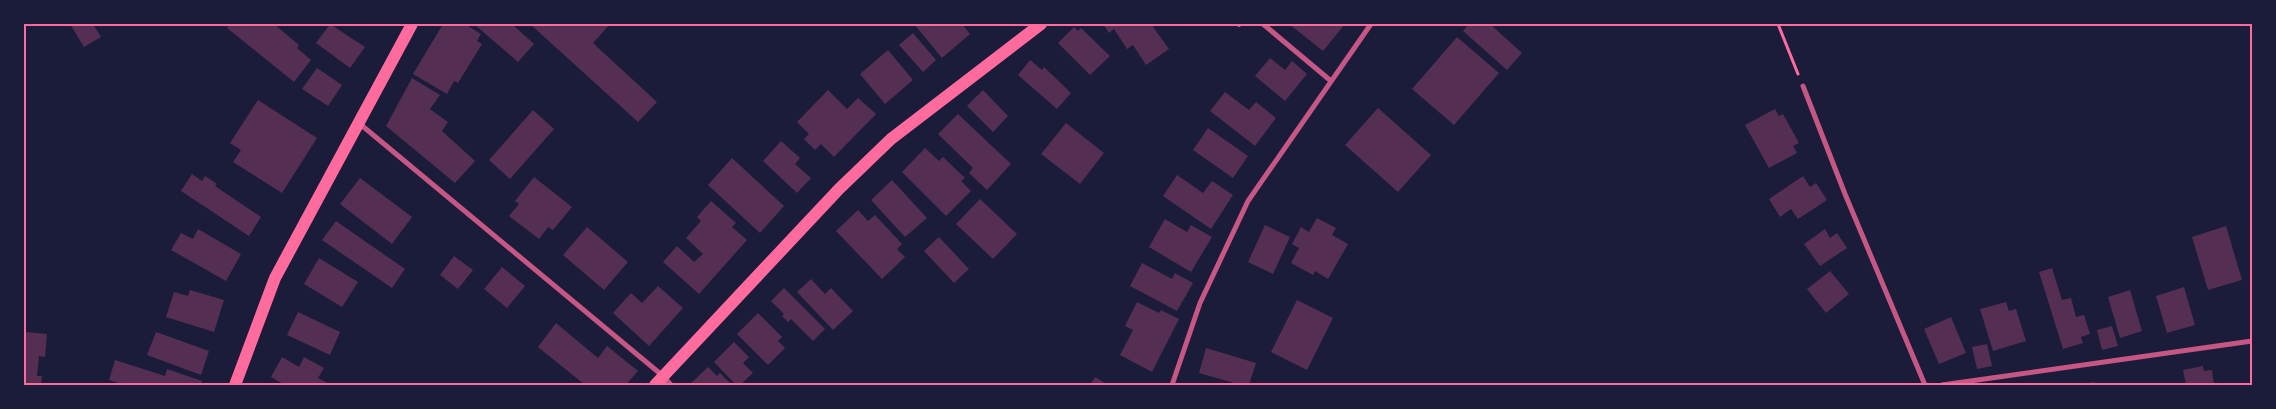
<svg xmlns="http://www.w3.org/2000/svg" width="2276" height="409" font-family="Roboto,sans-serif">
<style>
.building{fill:#542f53}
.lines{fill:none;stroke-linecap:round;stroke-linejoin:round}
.path{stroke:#ff6b9d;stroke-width:3}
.service{stroke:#c65784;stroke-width:4}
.minor{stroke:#c65784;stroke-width:5}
.primary{stroke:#ff6b9d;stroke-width:12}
.neatline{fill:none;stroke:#ff6b9d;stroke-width:2}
</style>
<rect width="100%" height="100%" fill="#1b1b3a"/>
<path class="building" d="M70 24H93L101 37 84 47Z
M230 24H274L299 45 297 48 311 60 294 82 227 28Z
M330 24 365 47 350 68 316 43Z
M443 24H465L481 34 477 41 482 44 458 83 454 81 447 94 413 74Z
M474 24H512L534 44 518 62Z
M530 24H610L593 43 657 102 638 122Z
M914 24H962L970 34 942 58Z
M1103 24H1151L1169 49 1146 65 1133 45 1127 49 1114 29 1109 33Z
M1289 24H1345L1323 51Z
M1469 24H1490L1522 53 1507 70 1463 31Z
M1074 27 1078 31 1081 28 1110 56 1090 75 1058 43Z
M913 33 936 60 923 72 899 45Z
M1457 37 1499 73 1454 125 1412 89Z
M888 50 913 80 885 104 860 74Z
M1270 58 1285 70 1292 61 1307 74 1285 101 1255 76Z
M1030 60 1042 70 1044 67 1071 93 1057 109 1018 75Z
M317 68 342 85 328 106 302 89Z
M412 78 440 95 430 109 448 122 442 131 475 161 455 183 386 126Z
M828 90 847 109 858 98 876 114 834 157 821 144 815 150 804 139 809 134 797 122Z
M983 90 1008 116 993 132 967 106Z
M1225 92 1249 110 1256 102 1276 118 1255 146 1210 111Z
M258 100 317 138 282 193 233 162 241 150 230 143Z
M1378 108 1431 155 1398 192 1345 145Z
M1775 109 1779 116 1783 114 1799 143 1793 146 1797 153 1769 168 1745 125Z
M533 110 554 129 510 179 489 160Z
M958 114 1011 164 987 190 969 173 973 168 938 134Z
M1066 123 1104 153 1080 184 1041 154Z
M1208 128 1248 156 1233 178 1193 150Z
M781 141 800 158 795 164 811 178 797 193 763 161Z
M925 148 939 161 943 157 965 178 961 181 971 191 946 216 902 172Z
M732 158 784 206 760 233 708 185Z
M192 174 202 181 205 176 217 184 215 186 261 217 249 236 181 191Z
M1177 175 1203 193 1212 181 1233 195 1211 229 1163 196Z
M1803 176 1810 187 1816 183 1827 200 1798 219 1791 209 1780 217 1769 199Z
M534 177 572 207 553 230 548 227 539 239 509 216 519 204 515 201Z
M360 178 412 217 392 244 340 204Z
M892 180 927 218 905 237 871 200Z
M980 199 1017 234 993 259 956 224Z
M711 201 736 223 732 227 747 240 699 294 663 262 677 246 694 262 703 254 686 238 701 221 697 217Z
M858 210 868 221 875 215 902 244 897 249 905 257 882 279 836 231Z
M1317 218 1336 228 1332 235 1348 244 1328 279 1315 271 1313 275 1291 263 1299 248 1292 244 1301 227 1309 232Z
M1165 219 1187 232 1191 225 1212 237 1191 272 1149 247Z
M336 221 405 269 392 288 322 240Z
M1265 225 1290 237 1273 274 1248 262Z
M2226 226 2242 280 2208 290 2192 237Z
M587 227 628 262 604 290 563 255Z
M198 229 241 254 226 281 171 250 181 233 193 239Z
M1825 229 1830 238 1837 233 1847 248 1820 266 1804 244Z
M939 237 969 269 954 283 924 251Z
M454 256 473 270 458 289 440 275Z
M319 258 358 282 342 307 304 284Z
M1142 263 1172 279 1175 273 1193 283 1177 311 1130 286Z
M502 267 525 286 507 308 484 289Z
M2052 268 2062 300 2071 298 2076 317 2084 315 2090 334 2081 337 2083 343 2063 349 2039 272Z
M1830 271 1849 294 1826 313 1807 289Z
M811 279 825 294 831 288 853 311 833 330 797 292Z
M658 286 683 308 649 346 613 313 631 293 642 303Z
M2184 287 2195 325 2167 333 2156 296Z
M784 288 825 329 813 341 791 319 788 322 782 316 784 314 771 301Z
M190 290 224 300 214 332 166 317 174 292 188 296Z
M2130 290 2142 331 2120 338 2108 297Z
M1297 300 1333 318 1307 370 1271 352Z
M1137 302 1159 313 1161 310 1179 319 1152 372 1120 355 1133 330 1125 326Z
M2006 302 2009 311 2016 309 2026 341 1993 351 1980 309Z
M298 312 340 332 330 355 287 335Z
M758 313 782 337 778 341 785 348 768 365 737 334Z
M1951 317 1966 353 1939 364 1924 329Z
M556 323 598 358 607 346 638 371 626 385H585L538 347Z
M2112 326 2118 346 2102 350 2097 330Z
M25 332 47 334 45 357 39 356 37 376H42L41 385H24Z
M156 332 209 351 201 375 147 355Z
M734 342 749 357 743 363 753 373 740 385H736L714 362Z
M1987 344 1992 366 1977 369 1972 347Z
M1206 348 1256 363 1249 385H1241L1199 373Z
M282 357 299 367 304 357 324 368 318 378 331 385H285L271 377Z
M115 360 165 376 167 369 202 381 201 385H124L109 380Z
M2203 366 2204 371 2212 370 2214 385H2186L2183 370Z
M708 367 717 376 720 373 732 385H689Z
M1095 377 1108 385H1090Z
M2095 382V385H2081V384Z"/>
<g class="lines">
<path class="path" d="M1778 24 1798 74"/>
<path class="service" d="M1239 25 1240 24"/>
<path class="minor" d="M1263 24 1331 81
M1803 86 1845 194 1925 385
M360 124 663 376 671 385
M1172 385 1200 303 1248 201 1371 24
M1942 385 2252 341"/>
<path class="primary" d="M235 385 275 278 412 24
M655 385 839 189 891 139 1041 24"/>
</g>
<rect width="2276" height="409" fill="none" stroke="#1b1b3a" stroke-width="50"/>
<rect x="25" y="25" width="2226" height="359" class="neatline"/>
</svg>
